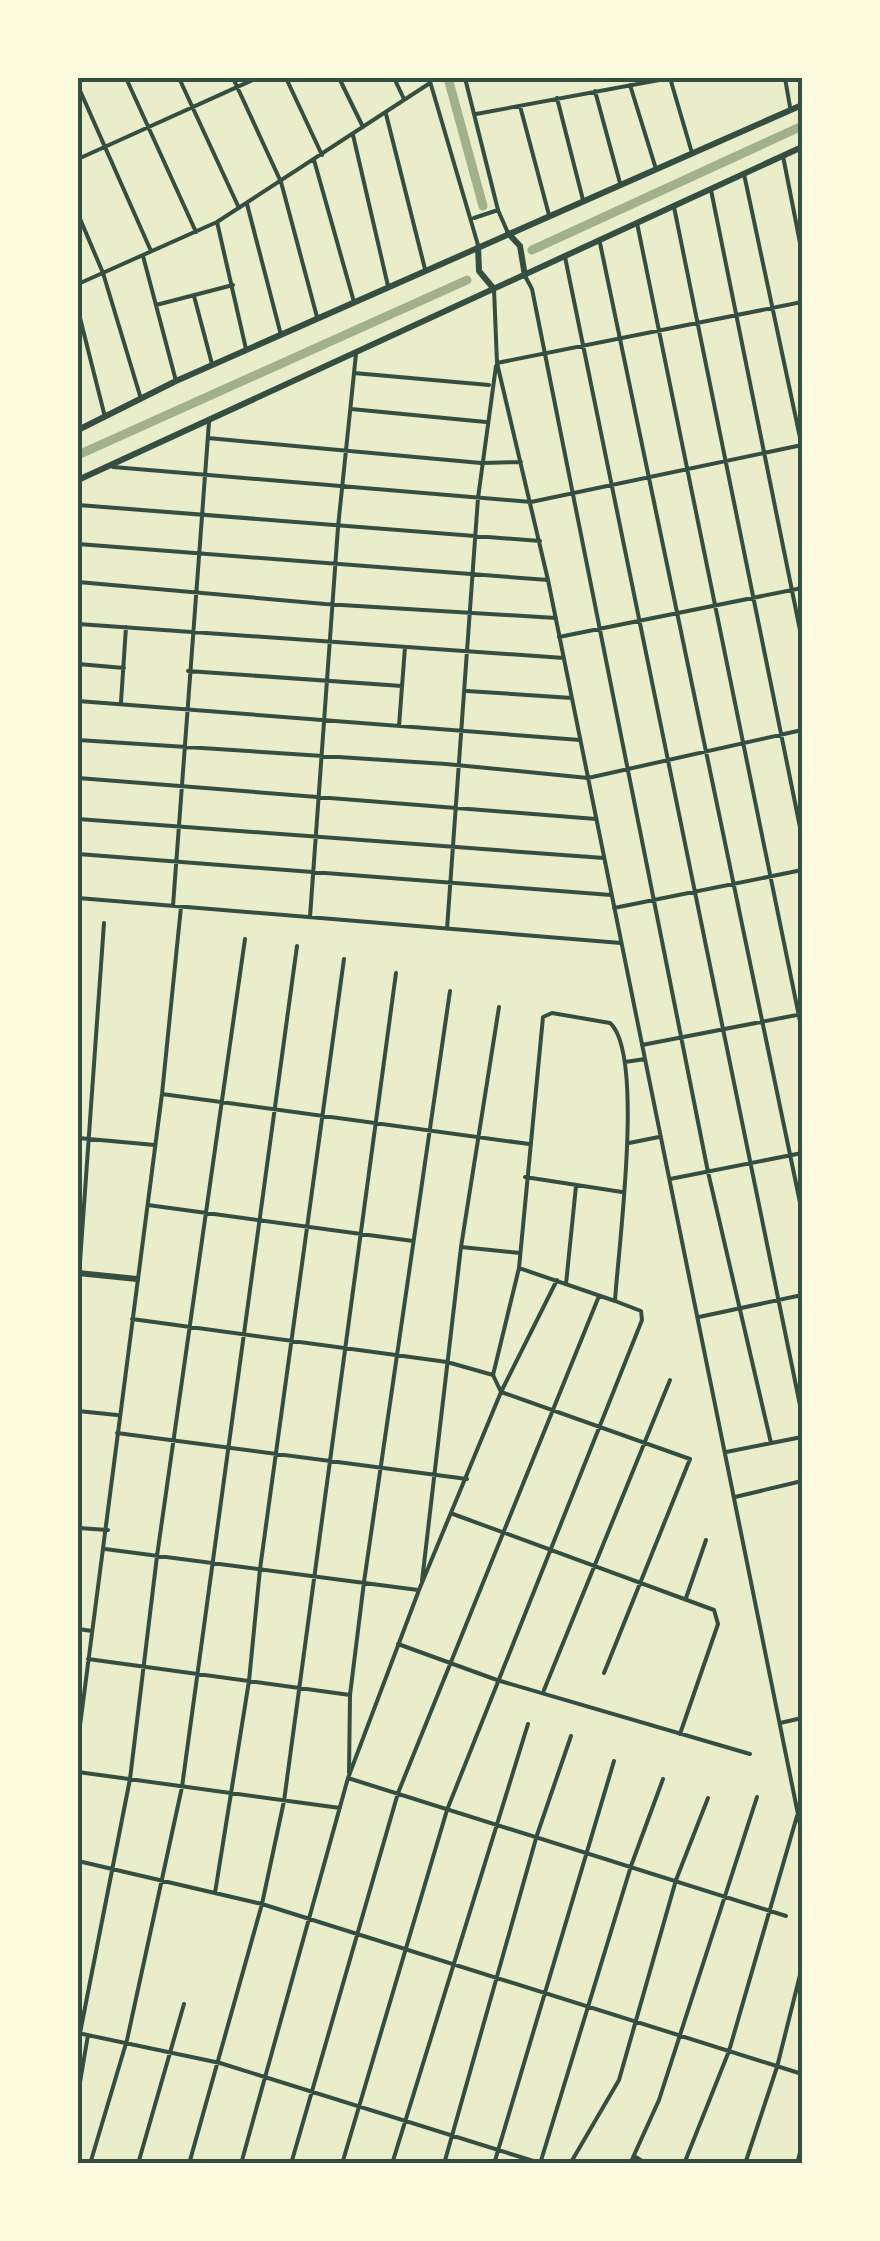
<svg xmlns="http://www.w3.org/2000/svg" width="880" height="2241" font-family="'Fira Sans',sans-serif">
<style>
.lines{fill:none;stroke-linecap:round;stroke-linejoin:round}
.canal{stroke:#a3b18a;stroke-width:9}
.minor{stroke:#344e41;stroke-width:4}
.secondary{stroke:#344e41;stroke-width:6}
.neatline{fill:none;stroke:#344e41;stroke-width:4}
</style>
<rect width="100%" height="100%" fill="#e9edc9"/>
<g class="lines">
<path class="canal" d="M448 78 483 206
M532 250 802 126
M78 455 467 280"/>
<path class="minor" d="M126 78 196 232
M179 78 239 208
M233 78 281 182 317 317
M286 78 322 155
M339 78 363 127
M394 78 404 99
M429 78 478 245
M465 78 498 210 508 233
M670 78 692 153
M785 78 790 107
M630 85 656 169
M78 86 151 251
M595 91 620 183
M557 98 583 200
M520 106 549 215
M386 114 425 269
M476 114 670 78
M353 135 388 286
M783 156 802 253
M78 159 257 78
M314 160 354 302
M744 174 802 447
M711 190 802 640
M247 204 281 335
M674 207 802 837
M78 214 103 273 141 399
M474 218 498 210
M217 222 246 349
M637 223 802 1031
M600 243 802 1212
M143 256 176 381
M565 257 802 1415
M525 276 532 289 545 354 708 1172 771 1443
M78 284 217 222 430 83
M494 289 497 363 548 580 802 1834
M194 296 212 364
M156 305 233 285
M78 310 105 417
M497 363 802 302
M354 373 489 385
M351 409 486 422
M208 438 481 463 521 462
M113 467 531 502 802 445
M78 505 540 541
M78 544 548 580
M78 582 325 604 556 618
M78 624 564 658
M559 637 802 588
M78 664 124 668
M188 671 402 686
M467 691 572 698
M78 701 580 740
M121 702 126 627
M399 726 405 647
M78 740 446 764 588 778 802 730
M78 778 596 819
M78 819 604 858
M78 854 611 895
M78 898 621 943
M173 906 209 422
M614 908 802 870
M310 917 338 527 356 354
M447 929 478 498 496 366
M642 1045 802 1014
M625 1062 645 1059
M162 1094 529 1144
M78 1138 155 1145
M629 1143 659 1137
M525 1177 622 1192
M670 1179 802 1153
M148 1205 413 1241
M461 1247 520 1253
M566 1284 576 1186
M78 1290 104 923
M699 1317 802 1295
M132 1319 447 1362 493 1375
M501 1392 493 1375 519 1268 543 1017 552 1013 610 1023C645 1054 618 1250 615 1301L519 1268
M501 1392 690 1459 604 1673
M78 1411 117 1415
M117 1433 467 1479
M726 1452 802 1437
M735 1497 802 1481
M453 1514 714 1610 718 1624 680 1734
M78 1528 108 1530
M105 1549 418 1590
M422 1581 461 1247 499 1007
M686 1598 706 1540
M78 1629 92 1631
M398 1644 497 1680 750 1754
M88 1659 350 1695
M544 1690 670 1380
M780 1723 802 1718
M78 1741 162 1094 181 907
M78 1772 340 1808
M349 1773 350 1695 364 1582 450 991
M348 1778 786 1916
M78 1861 262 1904 802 2074
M215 1893 249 1681 260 1569 344 959
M78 2033 220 2063 543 2164
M80 2033 130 1779 157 1556 245 939
M78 2094 88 2035
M634 2156 647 2164
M78 2160 88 2164
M90 2164 127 2040 182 1787 297 946
M138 2164 184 2004
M189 2164 262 1904 284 1801 396 973
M241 2164 348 1778 419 1590 501 1392 557 1280
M291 2164 398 1793 599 1296
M342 2164 447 1810 642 1320 641 1311 615 1301
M392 2164 528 1724
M444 2164 537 1835 571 1736
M494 2164 614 1761
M540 2164 631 1866 663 1779
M570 2164 619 2080 676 1880 708 1798
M630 2164 659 2100 757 1797
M684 2164 729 2051 797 1816
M745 2164 777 2067 802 1967
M797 2164 802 2145"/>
<path class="secondary" d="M508 233 520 246 525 276
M478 247 479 271 494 289
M78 430 176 381 802 105
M78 480 802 147
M78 1273 137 1279"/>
</g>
<rect width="880" height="2241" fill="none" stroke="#fefae0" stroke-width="160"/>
<rect x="80" y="80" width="720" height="2081" class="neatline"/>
</svg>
